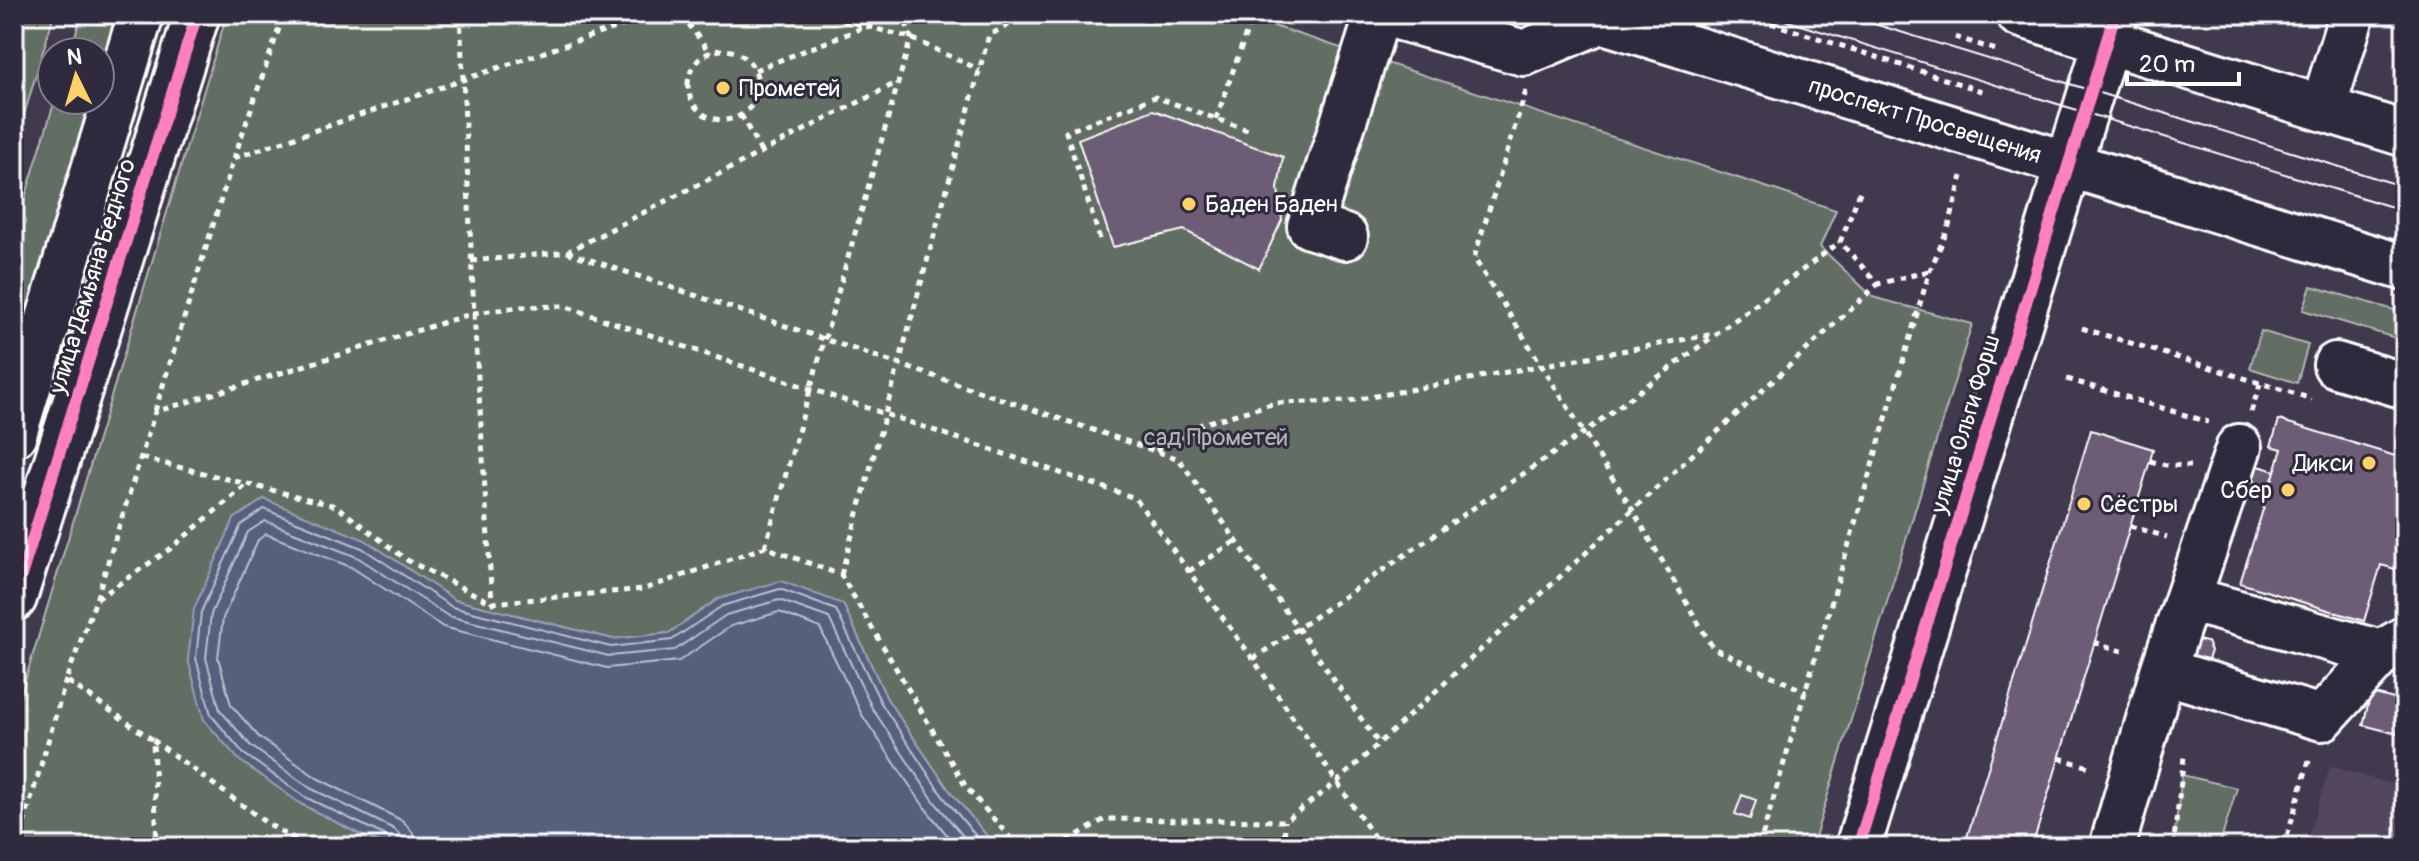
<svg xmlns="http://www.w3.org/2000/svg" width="2419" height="861" font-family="Pangolin,sans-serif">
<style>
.built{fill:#52475d}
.green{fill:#626e63;stroke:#b0b6b1;stroke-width:2}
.water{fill:#54617d;stroke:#98a0b1;stroke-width:2}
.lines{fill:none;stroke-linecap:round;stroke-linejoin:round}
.shore{stroke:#bbc0cb;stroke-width:2}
.building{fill:#6c5b75;stroke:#fff;stroke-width:2}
.minor-casing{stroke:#fff;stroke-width:50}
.major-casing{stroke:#fff;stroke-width:50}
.path{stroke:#fff;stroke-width:5;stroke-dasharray:6 6;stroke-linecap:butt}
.minor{stroke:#2f2a3d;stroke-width:44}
.major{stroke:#2f2a3d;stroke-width:44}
.tram{stroke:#fff;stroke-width:2}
.cycleway-casing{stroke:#2f2a3d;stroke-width:17}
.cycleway{stroke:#ff80c0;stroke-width:12}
.poi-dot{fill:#ffd166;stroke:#2f2a3d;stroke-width:3}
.labels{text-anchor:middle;stroke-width:6;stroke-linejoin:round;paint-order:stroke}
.poi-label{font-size:24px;fill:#fff;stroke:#2f2a3d;text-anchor:start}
.street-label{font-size:24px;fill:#fff;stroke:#2f2a3d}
.park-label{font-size:24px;fill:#b0b6b1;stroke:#2f2a3d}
</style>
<rect width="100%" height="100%" fill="#41394e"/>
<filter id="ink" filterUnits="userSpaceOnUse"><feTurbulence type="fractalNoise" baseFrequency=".0125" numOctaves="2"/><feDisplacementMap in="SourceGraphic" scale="16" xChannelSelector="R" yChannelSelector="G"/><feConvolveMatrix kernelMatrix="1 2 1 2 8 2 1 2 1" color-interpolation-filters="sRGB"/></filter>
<g filter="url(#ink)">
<path class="built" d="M2330 766 2405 788V847H2305Z"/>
<path class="green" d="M14 14H54L24 115 14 113Z
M82 14H119L100 75V52H70Z
M227 14H1237L1836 210 1820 247 1873 297 1972 324 1812 847H996L949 790 887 699 843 604 718 599 669 633 613 639 455 600 365 541 301 804 363 836 394 847H14V717Z
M55 100H92L25 319 14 316V234Z
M2311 286 2405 313V341L2303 310Z
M2261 331 2308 345 2297 383 2250 368Z
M2182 775 2237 788 2219 847H2173Z"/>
<path class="water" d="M264 499 365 540 455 600 613 639 669 633 718 599 781 581 843 604 887 699 949 790 996 847H394L363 836 301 804 239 760 204 720 188 659 194 609 234 519Z"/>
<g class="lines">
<path class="shore" d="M393 847 388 837 305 797 244 754 211 715 196 658 201 612 241 525 264 509 362 548 452 607 611 647 672 640 722 606 780 589 836 610 881 703 942 795 985 847
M403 847 401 836 394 829 310 788 251 746 220 710 206 658 211 614 248 532 265 521 357 557 448 616 609 656 675 650 726 615 779 600 829 618 872 708 934 801 972 847
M415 847 413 833 403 821 317 778 259 737 231 705 218 657 223 618 258 540 266 534 351 567 443 627 607 668 679 661 731 626 779 612 820 628 862 715 925 808 957 847"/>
</g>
<path class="building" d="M1153 110 1283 157 1278 189 1282 220 1259 269 1184 230 1113 247 1078 139Z
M2279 420 2405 459V572L2381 565 2364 621 2240 583 2282 449 2271 446Z
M2091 430 2153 449 2150 461 2032 847H1964Z
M2249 463 2275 471 2270 487 2244 478Z
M2198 640 2207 642 2211 651 2208 659 2200 664 2191 661 2190 644Z
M2371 693 2405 702 2398 734 2363 725Z
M1742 795 1756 800 1750 819 1735 814Z"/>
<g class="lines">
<g class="minor-casing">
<path id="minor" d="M1387 14 1524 53 1602 20
M2323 108 2352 14
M1345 237 1310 226 1378 14
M2336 365 2405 386
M14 434 141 14
M14 598 197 14
M2188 599 2381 653
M2163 671 2322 718 2381 653 2405 639
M1858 847 2115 14
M2112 847 2163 671 2239 447"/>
</g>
<g class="major-casing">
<g id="major">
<path id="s1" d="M1581 14 2405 268"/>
<path d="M2019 14 2405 134"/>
</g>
</g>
<path class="path" d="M460 14 474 313 492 603
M681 14 710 53
M820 14 911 38 980 70
M2401 14 2405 15
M1771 23 1988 93
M1955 37 1996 50
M688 85a35 35 0 1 1 70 0a35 35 0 1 1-70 0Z
M755 70 865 27
M1526 91 1474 258 1632 509 1713 648 1806 692
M741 115 761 152
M1216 119 1253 14
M234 158 656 14
M1860 192 1840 242 1878 284 1929 271
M1100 239 1066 132 1155 97 1248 130
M567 252 1179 459 1379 744
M471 261 567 252 896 83
M2082 328 2312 399
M2067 379 2208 422
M155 411 234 158 284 14
M2251 412 2260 384
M1156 451 1202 424 1275 403 1349 401 1714 334
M142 458 336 506 407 560 492 603 644 589 765 547 841 575 966 787 1018 847
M2150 461 2166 465 2190 466
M2130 526 2167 537
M765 547 911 38 903 14
M1189 571 1236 541
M841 575 989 35 1031 14
M97 599 170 549 245 486
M2094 642 2128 653
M1253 659 1583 433 1840 242
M153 740 268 824 309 847
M2059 758 2092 768
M17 847 66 680
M157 847 153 740 66 680 96 600 155 412 474 313 521 307 564 306 1135 498 1253 659 1381 847
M1057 847 1105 819 1285 821 1337 782 1878 284
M1284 847 1285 821
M1759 847 1930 270 1948 229 1962 176
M2173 847 2184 757
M2284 847 2310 757"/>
<use href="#minor" class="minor"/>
<use href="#major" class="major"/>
<path class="tram" d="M1765 14 2405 211
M1842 14 2405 187"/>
<g class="cycleway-casing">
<path id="cycleway" d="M14 598 197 14
M1858 847 2115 14"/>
</g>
<use href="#cycleway" class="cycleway"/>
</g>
</g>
<g class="poi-dot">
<circle cx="723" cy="88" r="8"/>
<circle cx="1189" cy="204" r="8"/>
<circle cx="2369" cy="463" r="8"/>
<circle cx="2288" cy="490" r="8"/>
<circle cx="2084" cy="504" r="8"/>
</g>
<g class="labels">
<g class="poi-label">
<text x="739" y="96">Прометей</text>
<text x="1205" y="212">Баден Баден</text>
<text x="2353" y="471" text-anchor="end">Дикси</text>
<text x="2272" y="498" text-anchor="end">Сбер</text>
<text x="2100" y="512">Сёстры</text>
</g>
<g class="street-label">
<text dy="8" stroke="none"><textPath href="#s1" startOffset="360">проспект Просвещения</textPath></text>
<text transform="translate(92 276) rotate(-73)" y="8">улица Демьяна Бедного</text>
<text transform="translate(1965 424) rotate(-73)" y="8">улица Ольги Форш</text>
</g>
<g class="park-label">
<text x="1216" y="445">сад Прометей</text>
</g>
</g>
<rect width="2419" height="861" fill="none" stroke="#2f2a3d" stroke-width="48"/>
<rect x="24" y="24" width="2371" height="813" fill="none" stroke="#fff" stroke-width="3" filter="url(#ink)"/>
<g transform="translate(76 76) rotate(355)"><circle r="38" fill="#2f2a3d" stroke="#827f8b" stroke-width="2"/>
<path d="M0-6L14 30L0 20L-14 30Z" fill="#ffd166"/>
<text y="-12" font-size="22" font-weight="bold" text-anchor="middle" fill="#ffffff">N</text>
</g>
<path d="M2127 72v12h112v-12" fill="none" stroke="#ffffff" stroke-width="4"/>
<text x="2139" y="72" font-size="24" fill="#ffffff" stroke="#2f2a3d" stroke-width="6" paint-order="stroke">20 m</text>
</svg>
